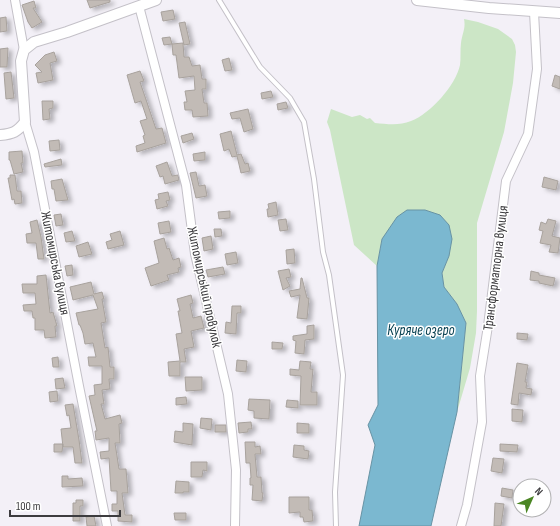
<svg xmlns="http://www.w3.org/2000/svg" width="560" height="526" font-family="'Sofia Sans Condensed',sans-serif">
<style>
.green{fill:#cce6c6}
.water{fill:#7bb8d0;stroke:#6893a4}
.building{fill:#c2bbb6;stroke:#a8a29d;filter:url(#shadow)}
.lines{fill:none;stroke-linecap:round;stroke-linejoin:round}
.service-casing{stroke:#c4c1c8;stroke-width:6}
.minor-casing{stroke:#c4c1c8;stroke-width:10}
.tertiary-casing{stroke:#c4c1c8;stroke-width:12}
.service{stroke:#fff;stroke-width:4}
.minor{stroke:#fff;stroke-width:8}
.tertiary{stroke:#fff;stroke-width:10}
.labels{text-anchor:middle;stroke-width:3;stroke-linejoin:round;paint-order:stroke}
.street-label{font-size:14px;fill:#3d3c3f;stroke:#fff}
.water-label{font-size:15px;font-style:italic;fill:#033d4e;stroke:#fff}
</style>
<defs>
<filter id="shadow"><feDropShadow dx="4" dy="2.5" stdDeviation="2" flood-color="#0004"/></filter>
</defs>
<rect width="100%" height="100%" fill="#f3f0f7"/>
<path class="green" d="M464 19 478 22 498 29 512 39 515 45 516 52 513 83 504 132 477 223V311L476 333 470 368 457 412 466 323 457 304 444 287 442 273 449 256 382 239 377 266 354 245 330 130 327 122 331 109 352 117 360 115 367 119 370 118 375 123C387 124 399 126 411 121 430 114 456 85 460 65 461 58 460 50 461 43 462 34 466 28 464 19Z"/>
<path class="water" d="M407 210H425L440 215 449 225 452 239 449 256 442 273 444 287 457 304 466 323 457 412 431 526H359L375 445 368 425 378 405 377 266 382 239 397 217Z"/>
<path class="building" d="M87 0H110V2L90 8Z
M34 1 36 8H33L42 22 32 28 28 22 22 5Z
M173 10 175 19 163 21 161 12Z
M6 17 7 31 0 32V18Z
M185 22 190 44 184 45 179 23Z
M170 37 172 44 164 45 162 38Z
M183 43 184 57H189L192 66 200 65 202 79H206V89H202L204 103H207L208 116 193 117 192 110H185L184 102H187L185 91 195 90 194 76 179 78 176 55H173L172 44Z
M8 48 7 67H0V49Z
M54 52 57 61 50 63 53 80 38 83 36 73 42 72 35 65 45 55Z
M229 58 232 70 225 71 222 60Z
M140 71 144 81 140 82 156 129 162 128 166 143 137 152 136 146 145 143 143 136 145 135 140 121 147 119 141 101 135 103 127 75Z
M11 72 14 98 6 99 4 73Z
M555 75 560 77V89L552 86Z
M271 91 273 97 262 99 261 93Z
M42 101H53V108L49 109 50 119 43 120Z
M286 102 288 108 278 110 277 104Z
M248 109 253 129 244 132 240 118 232 119 230 113Z
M231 131 237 155 241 154 245 164 248 163 250 171 241 173 237 156 232 157 229 149 224 151 220 134Z
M192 133 194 139 183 143 181 136Z
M59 140 60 150 50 151 49 141Z
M22 151 23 163H21L23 172 14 174 10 160H9V152Z
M205 152V160L194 161 193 154Z
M61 159 62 165 45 167 44 164Z
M167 162 172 176 178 175 179 180 165 184 163 176 160 177 156 166Z
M196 172 199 186 205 185 207 196 196 198 190 173Z
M10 175H15L17 191H21L22 203 15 204 14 199 12 200 8 178H10Z
M544 177 558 181 556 190 542 187Z
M62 179 68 200 56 201 54 189H52L51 181Z
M168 192 170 200 166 201 168 206 157 209 155 200 159 199 158 194Z
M276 202 278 215 268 217 267 209H269L268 204Z
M230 211V218L219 219 218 212Z
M61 214 63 225 56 226 54 215Z
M286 219 288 230 280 231 278 220Z
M548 219 556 221 552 236 560 238 558 253 549 252 551 245 540 243 543 231 539 230 541 222 546 224Z
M37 220 41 237 44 259H38L36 243H27L26 234 32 233 30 222Z
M169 221 171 232 160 234 158 223Z
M214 229H221L222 236 215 237Z
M72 231 75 241 66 242 64 233Z
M120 231 124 245 108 249 106 242 112 240 110 234Z
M211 236 213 249 204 251 202 238Z
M164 238 167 249 169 248 173 260 179 258 181 267 178 268 179 272 167 275 169 280 151 286 145 268 159 263 154 241Z
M88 242 92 254 79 257 76 246Z
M294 249 295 263 287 264 286 250Z
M236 252 238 263 227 265 225 254Z
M72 265 73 275 67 276 65 266Z
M223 267 225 274 208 277 206 270Z
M289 269 291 277 286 278 290 286 283 290 278 271Z
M531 271 539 273V275L555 278 553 286 539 283V281L530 280Z
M46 275 50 313 53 312 57 326H55L56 337 45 338 44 330H35V318H33L32 311H24L23 305 36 304 35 293H23L22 284H37V276Z
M301 278H302L307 298H309L307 319 297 318 300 295 291 297 289 291 300 289Z
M91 282 94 294 102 292 104 299H102L106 322 101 323 105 348 108 347 110 367H114V379H109L110 389 102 390 104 404H101L105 419 120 415 122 423 119 424 120 443H115L119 469H126L128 493H122L125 515H132V522L118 521V511H112V504H117V491H111L109 458 101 459 100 452 109 451V438L96 440 95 431H97L89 396 95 395 94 385 102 384V366H89L88 357H96L93 343 85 344 83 333 80 325H79L76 313 98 309 93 295 73 300 70 287Z
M191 295 193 303 190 304 193 318 201 316 204 328 191 331 194 347 184 349 186 362H180V376H169L168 362 180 361 176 334 182 333 178 311H180L177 299Z
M232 306H241V313H237L236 334 225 333 226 322 231 323Z
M314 325V339L305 340 304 354 295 353 296 341 293 340V336L307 334V326Z
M517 333 528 334 527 340 517 339Z
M272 342 283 343 282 349H272Z
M58 357 59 367H53L52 358Z
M237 360 247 361 246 372 236 371Z
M300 361 311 362 310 369H313L311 392H317V405H300L301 376 290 375V369L299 370Z
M517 363 528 365 525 382H527L526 388 532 389 531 395 519 393 518 405 511 404Z
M185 377H202V390L186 391Z
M63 378 65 388 56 389 55 379Z
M57 391 58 401 50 402 49 392Z
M186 397 187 404 176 405V398Z
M249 399 270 400 269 419 254 418V411L248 410Z
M287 400 298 401V408L286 407Z
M73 404 79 440 82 463H75L73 447H63L61 429 71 428 69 415 67 416 65 405Z
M512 409 523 410 522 422 512 421Z
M201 418 212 419 211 430 200 428Z
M251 422 252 429H248V432L239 433 238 423Z
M183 423 193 424 192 445 174 442 175 431 183 432Z
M297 423 309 424V433H297Z
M215 425H226V432H215Z
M245 442H255V447L260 446 261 454H255L257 477H261L262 493H263L262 501 252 500 253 485H250V478H251L250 463H246Z
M54 444H63L62 452H54Z
M500 444 518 445 517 452 500 451Z
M294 445 304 446V450L309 451 308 459 293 457Z
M493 458 504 459 502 473 491 471Z
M191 462H207V471L203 470 202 477H191Z
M62 476H68V479L82 478 83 486 62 487Z
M176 481 189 482V492H183V493H175Z
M502 488 513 490 512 498 501 496Z
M289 497H309V510H312L313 521 304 522 303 517H300V512L289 513Z
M76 500H83V506H80V521H73V503H76Z
M495 503 504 504 501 526H494Z
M174 513H186V520H175Z
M94 516 96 526H87L86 517Z"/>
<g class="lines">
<g class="service-casing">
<path id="service" d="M219 0 260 67 290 98 304 122 314 179 323 252 329 275 343 375 335 492 336 526"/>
</g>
<g class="minor-casing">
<path id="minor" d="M15 0 24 50
M139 6 186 185 195 254 228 394 236 470 235 526
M25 122 34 152 79 386 107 526
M461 526 467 505 482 422 480 376 488 326 506 181 528 134 537 69 534 12"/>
</g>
<g class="tertiary-casing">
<path id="tertiary" d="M417 0 489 8 560 13
M0 135C13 134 17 132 25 122L21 61 24 50 34 42 67 32 156 0"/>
</g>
<use href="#service" class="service"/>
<use href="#minor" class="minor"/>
<use href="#tertiary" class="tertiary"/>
</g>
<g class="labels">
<g class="street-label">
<text transform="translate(56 263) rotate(79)" y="5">Житомирська вулиця</text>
<text transform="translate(495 268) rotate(-83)" y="5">Трансформаторна вулиця</text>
<text transform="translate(205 287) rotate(78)" y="5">Житомирський провулок</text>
</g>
<g class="water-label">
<text x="421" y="335">Куряче озеро</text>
</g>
</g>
<g transform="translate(532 498) rotate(45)"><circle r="19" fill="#ffffff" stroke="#b1b1b2"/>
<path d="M0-3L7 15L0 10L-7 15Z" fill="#4b8624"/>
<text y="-6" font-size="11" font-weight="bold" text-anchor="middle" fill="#3d3c3f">N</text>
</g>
<path d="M10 510v6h110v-6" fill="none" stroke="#3d3c3f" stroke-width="2"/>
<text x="16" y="510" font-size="12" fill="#3d3c3f" stroke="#ffffff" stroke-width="3" paint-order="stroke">100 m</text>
</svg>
